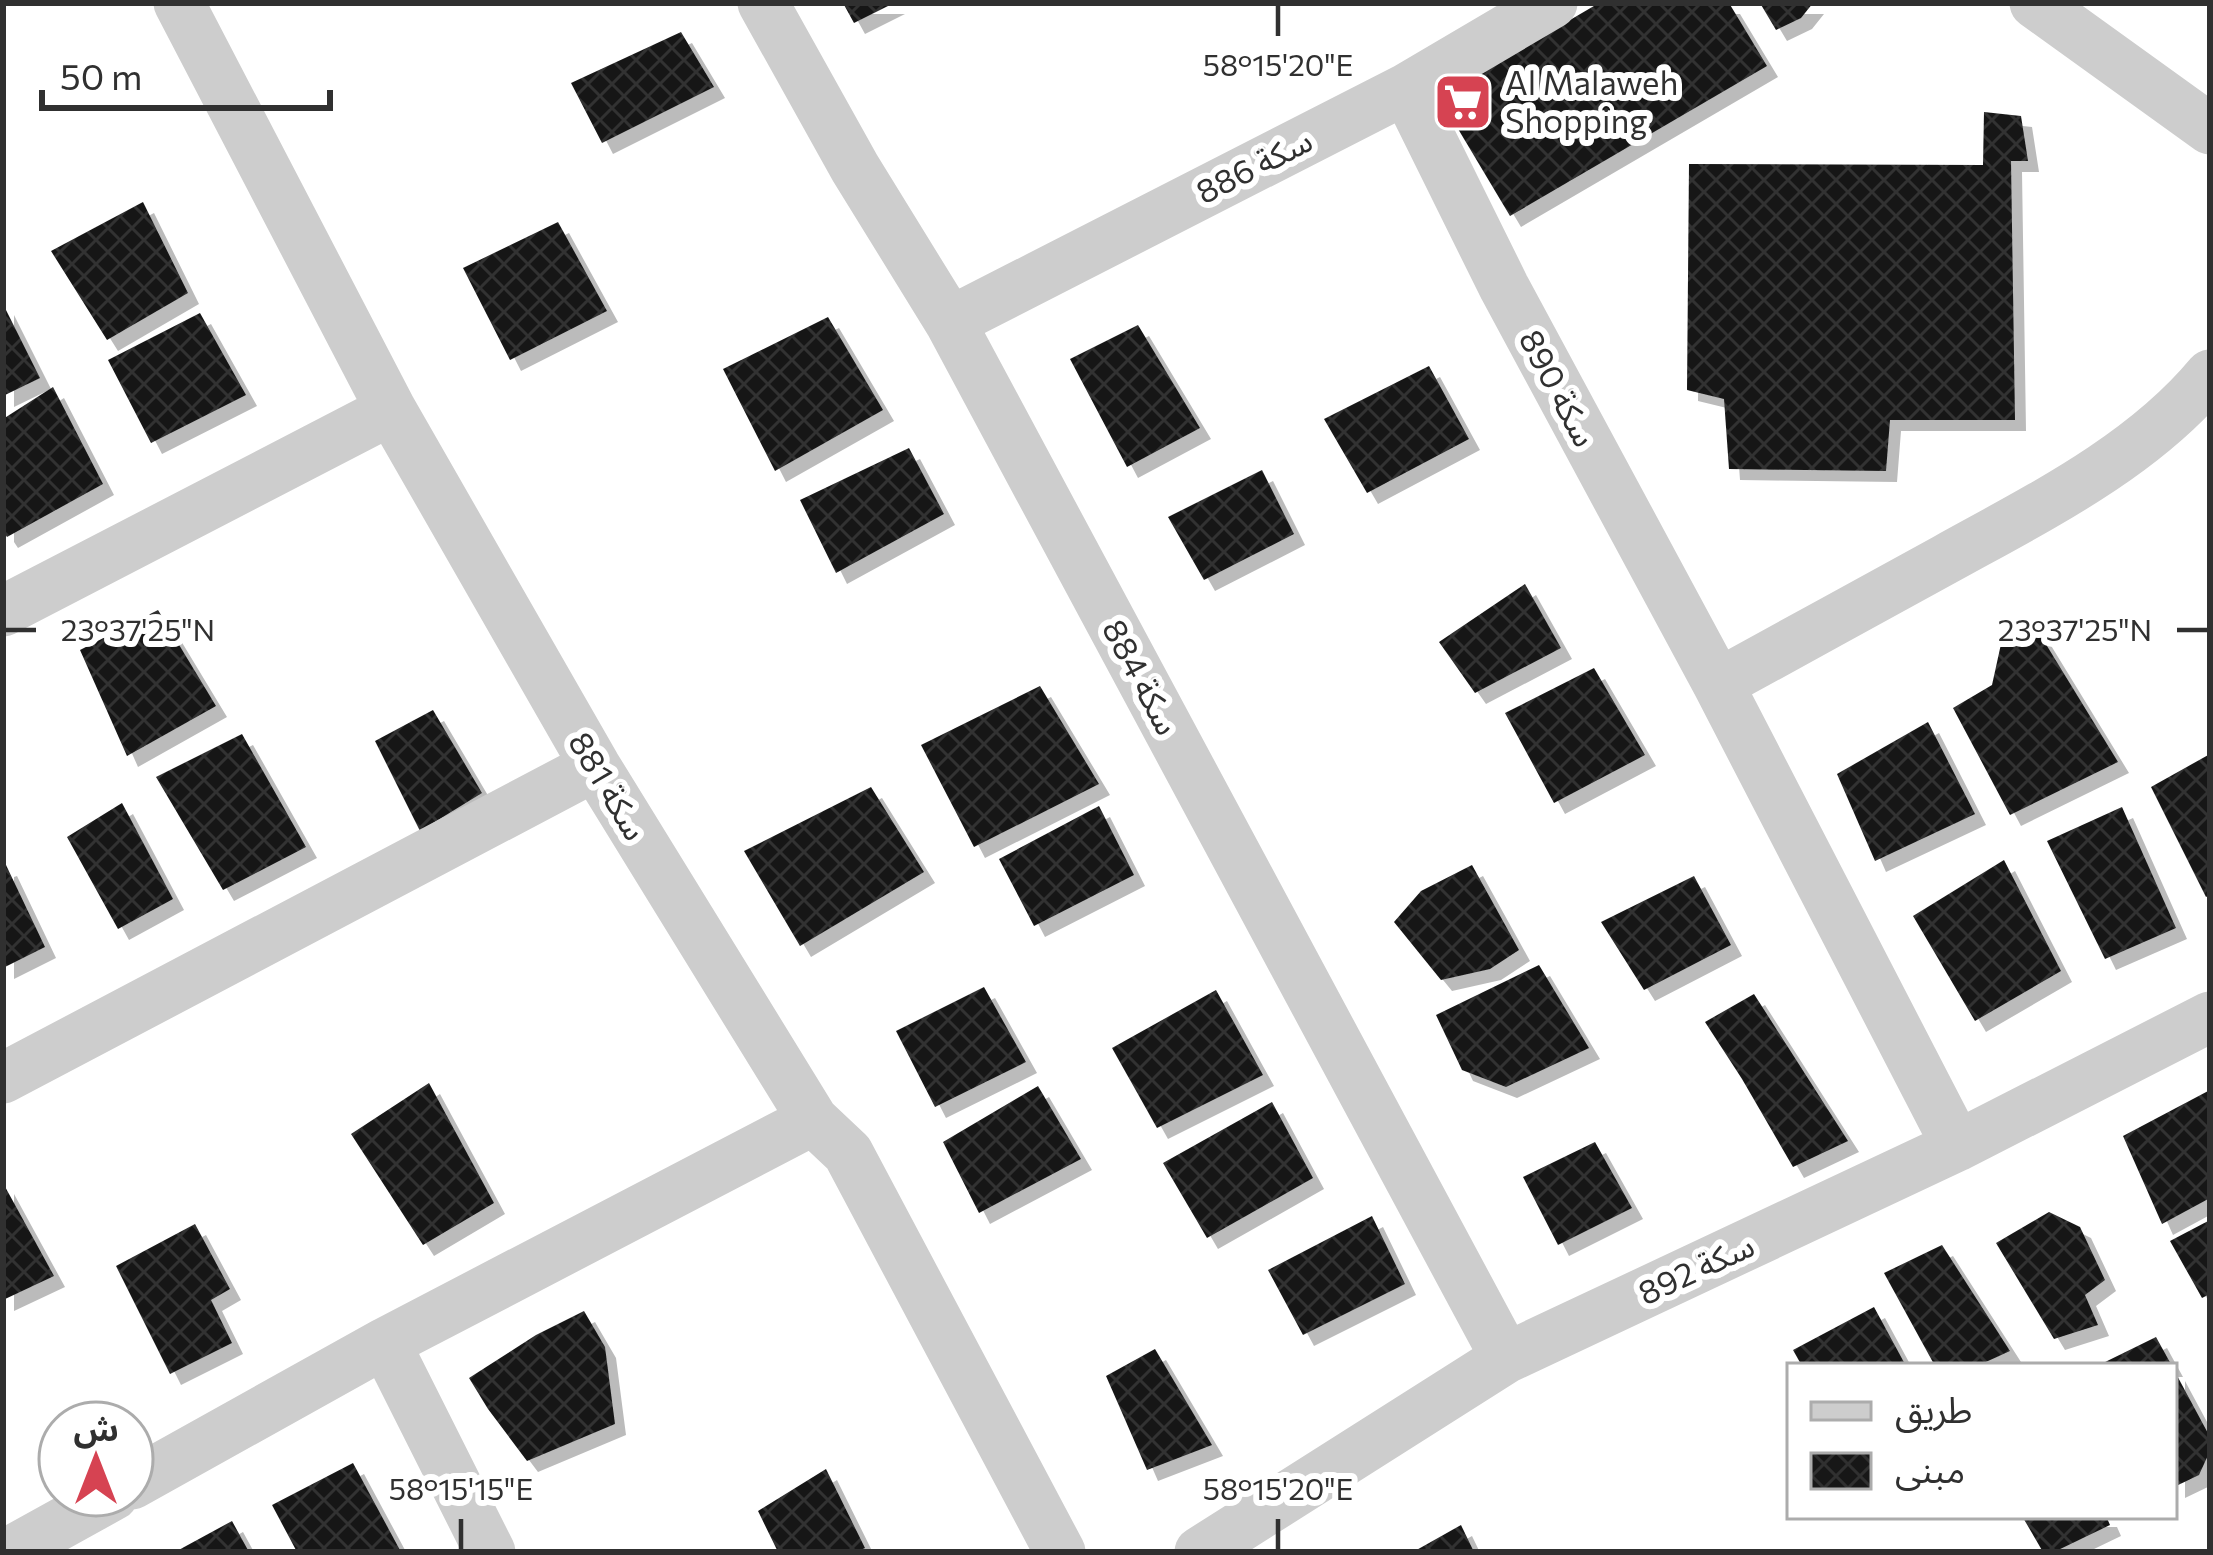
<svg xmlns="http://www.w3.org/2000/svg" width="2213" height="1555" font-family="Commissioner,'Noto Sans Arabic',sans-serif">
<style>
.building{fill:url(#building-cross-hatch);filter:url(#shadow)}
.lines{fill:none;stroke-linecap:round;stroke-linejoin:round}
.minor{stroke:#cdcdcd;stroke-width:51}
.ticks{fill:none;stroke:#303030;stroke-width:4.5}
.labels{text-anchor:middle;stroke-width:12;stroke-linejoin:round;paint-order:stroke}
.poi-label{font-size:33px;fill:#303030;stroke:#fff;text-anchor:start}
.street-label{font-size:33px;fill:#303030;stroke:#fff}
.ticks-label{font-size:30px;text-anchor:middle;fill:#303030;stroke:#fff;stroke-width:12;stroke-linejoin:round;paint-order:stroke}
</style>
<defs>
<pattern id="building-cross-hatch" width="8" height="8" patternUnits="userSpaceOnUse" patternTransform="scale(3)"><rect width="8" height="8" fill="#171717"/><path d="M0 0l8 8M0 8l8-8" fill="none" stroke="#303030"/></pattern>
<filter id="shadow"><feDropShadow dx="11" dy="11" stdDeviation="0" flood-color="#0004"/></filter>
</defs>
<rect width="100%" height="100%" fill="#fff"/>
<path class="building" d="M843 3H894L854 23Z
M1599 3H1729L1767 66 1510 216 1439 97Z
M1760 3H1813L1801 18 1776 30Z
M681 32 714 87 602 143 571 83Z
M1984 112 2021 116 2028 161H2011L2015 420H1890L1886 471 1729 469 1724 399 1687 390 1689 164 1983 165Z
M143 202 188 293 107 340 51 251Z
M558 222 607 311 510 360 463 268Z
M3 304 40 378 3 396Z
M200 313 246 395 151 443 108 360Z
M828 317 883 410 775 471 723 369Z
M1138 325 1200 428 1127 467 1070 359Z
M1429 366 1469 439 1367 493 1324 419Z
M53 387 103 484 7 537 3 531V419Z
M909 448 944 514 836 573 800 500Z
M1262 470 1294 534 1204 580 1168 517Z
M1525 584 1561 648 1475 693 1439 642Z
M158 610 216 706 127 756 80 650Z
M2036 628 2118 762 2010 815 1953 708 1992 685 2001 644Z
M1594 668 1645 755 1554 803 1505 713Z
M1040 686 1099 784 974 847 921 745Z
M433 710 482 793 420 831 375 741Z
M1928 722 1975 814 1875 861 1837 774Z
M242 734 306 847 223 890 156 777Z
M2210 754V895L2206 897 2151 787Z
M871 787 924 872 800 946 744 851Z
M122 803 173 899 118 929 67 837Z
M1099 806 1134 875 1034 926 999 859Z
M2122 807 2176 928 2105 959 2047 841Z
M2004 860 2061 971 1975 1021 1913 916Z
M6 865 45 947 3 968V866Z
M1472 865 1519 950 1490 969 1441 980 1394 922 1421 891Z
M1694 876 1731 945 1644 990 1601 922Z
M1539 965 1589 1048 1506 1087 1462 1070 1436 1015Z
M984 987 1026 1062 935 1107 896 1031Z
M1216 990 1263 1075 1157 1128 1112 1048Z
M1754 994 1848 1141 1793 1167 1742 1079 1705 1022Z
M429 1083 494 1203 423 1245 351 1134Z
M1038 1086 1081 1159 979 1213 943 1142Z
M2210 1090V1198L2162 1224 2123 1136Z
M1272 1102 1313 1178 1207 1238 1163 1163Z
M1595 1142 1632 1208 1558 1245 1523 1177Z
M3 1183 54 1276 3 1300Z
M2049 1212 2080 1227 2105 1280 2085 1295 2098 1325 2054 1339 1996 1243Z
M1372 1216 1405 1284 1303 1335 1268 1270Z
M2210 1220V1294L2202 1298 2170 1241Z
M195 1224 230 1289 211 1300 232 1343 170 1374 116 1266Z
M1942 1245 2010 1351 1977 1366H1935L1884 1273Z
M1874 1307 1906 1366H1802L1793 1350Z
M584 1311 605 1347 615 1424 527 1461 488 1409 469 1378 536 1335Z
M2156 1337 2172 1366H2097Z
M1155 1349 1212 1445 1147 1470 1106 1376Z
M2174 1370 2210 1437V1451L2199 1475 2174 1487Z
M353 1463 401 1552H297L272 1505Z
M826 1469 865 1548 856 1552H778L758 1511Z
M2022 1516H2106L2110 1525 2054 1552H2043Z
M232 1521 249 1552H175Z
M1461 1525 1474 1552H1413Z"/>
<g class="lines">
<path class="minor" d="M179 3 391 410 595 766 813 1120 848 1153 1060 1552
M763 3 855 168 950 322 1506 1358
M2035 3 2210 129
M1406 89 1504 287 1718 684 1957 1146
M950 322 1406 89 1552 3
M3 611 391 410
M1718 684C1794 642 1870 601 1946 559 2038 508 2142 457 2210 375
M3 1078 595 766
M385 1343 490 1552
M132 1484 385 1343 813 1120
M10 1552 113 1495
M1200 1552 1506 1358 1957 1146 2210 1017"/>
</g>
<path class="ticks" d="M1278 6V36M6 630H36M2177 630H2207M461 1519V1549M1278 1519V1549"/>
<defs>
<g id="supermarket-square" transform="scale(3)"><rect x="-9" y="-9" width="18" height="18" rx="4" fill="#d64352" stroke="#fff"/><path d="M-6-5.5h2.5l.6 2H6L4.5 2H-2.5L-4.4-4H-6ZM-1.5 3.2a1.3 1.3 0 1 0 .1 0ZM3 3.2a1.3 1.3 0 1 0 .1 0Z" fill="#fff"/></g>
</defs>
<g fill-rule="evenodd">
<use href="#supermarket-square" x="1463" y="102"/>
</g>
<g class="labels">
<g class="poi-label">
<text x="1505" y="95">Al Malaweh<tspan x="1505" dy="38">Shopping</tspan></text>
</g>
<g class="street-label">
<text transform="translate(1254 166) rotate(-27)" y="12">سكة 886</text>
<text transform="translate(1558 388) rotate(62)" y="12">سكة 890</text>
<text transform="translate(1141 677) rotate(62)" y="12">سكة 884</text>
<text transform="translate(608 786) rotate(59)" y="12">سكة 881</text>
<text transform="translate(1696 1269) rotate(-25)" y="12">سكة 892</text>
</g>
</g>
<g class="ticks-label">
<text x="1278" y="76">58°15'20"E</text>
<text x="138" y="641">23°37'25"N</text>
<text x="2075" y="641">23°37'25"N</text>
<text x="461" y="1500">58°15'15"E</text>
<text x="1278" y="1500">58°15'20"E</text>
</g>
<rect width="2213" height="1555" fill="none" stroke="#303030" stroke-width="12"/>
<rect x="1787" y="1363" width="390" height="156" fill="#ffffff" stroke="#acacac" stroke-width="3"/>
<rect x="1811" y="1402" width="60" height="18" fill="#cdcdcd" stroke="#acacac" stroke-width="3"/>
<text x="1895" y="1423" font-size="36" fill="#303030">طريق</text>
<rect x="1811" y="1453" width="60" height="36" fill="url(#building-cross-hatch)" stroke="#acacac" stroke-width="3"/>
<text x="1895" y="1483" font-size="36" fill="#303030">مبنى</text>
<g transform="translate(96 1459)"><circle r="57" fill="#ffffff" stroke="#acacac" stroke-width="3"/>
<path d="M0-9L21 45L0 30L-21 45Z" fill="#d64352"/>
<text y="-18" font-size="33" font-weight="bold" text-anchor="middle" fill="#303030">ش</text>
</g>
<path d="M42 90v18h288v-18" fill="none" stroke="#303030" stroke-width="6"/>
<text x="60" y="90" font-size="36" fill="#303030" stroke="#ffffff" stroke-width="9" paint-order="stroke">50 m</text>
</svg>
